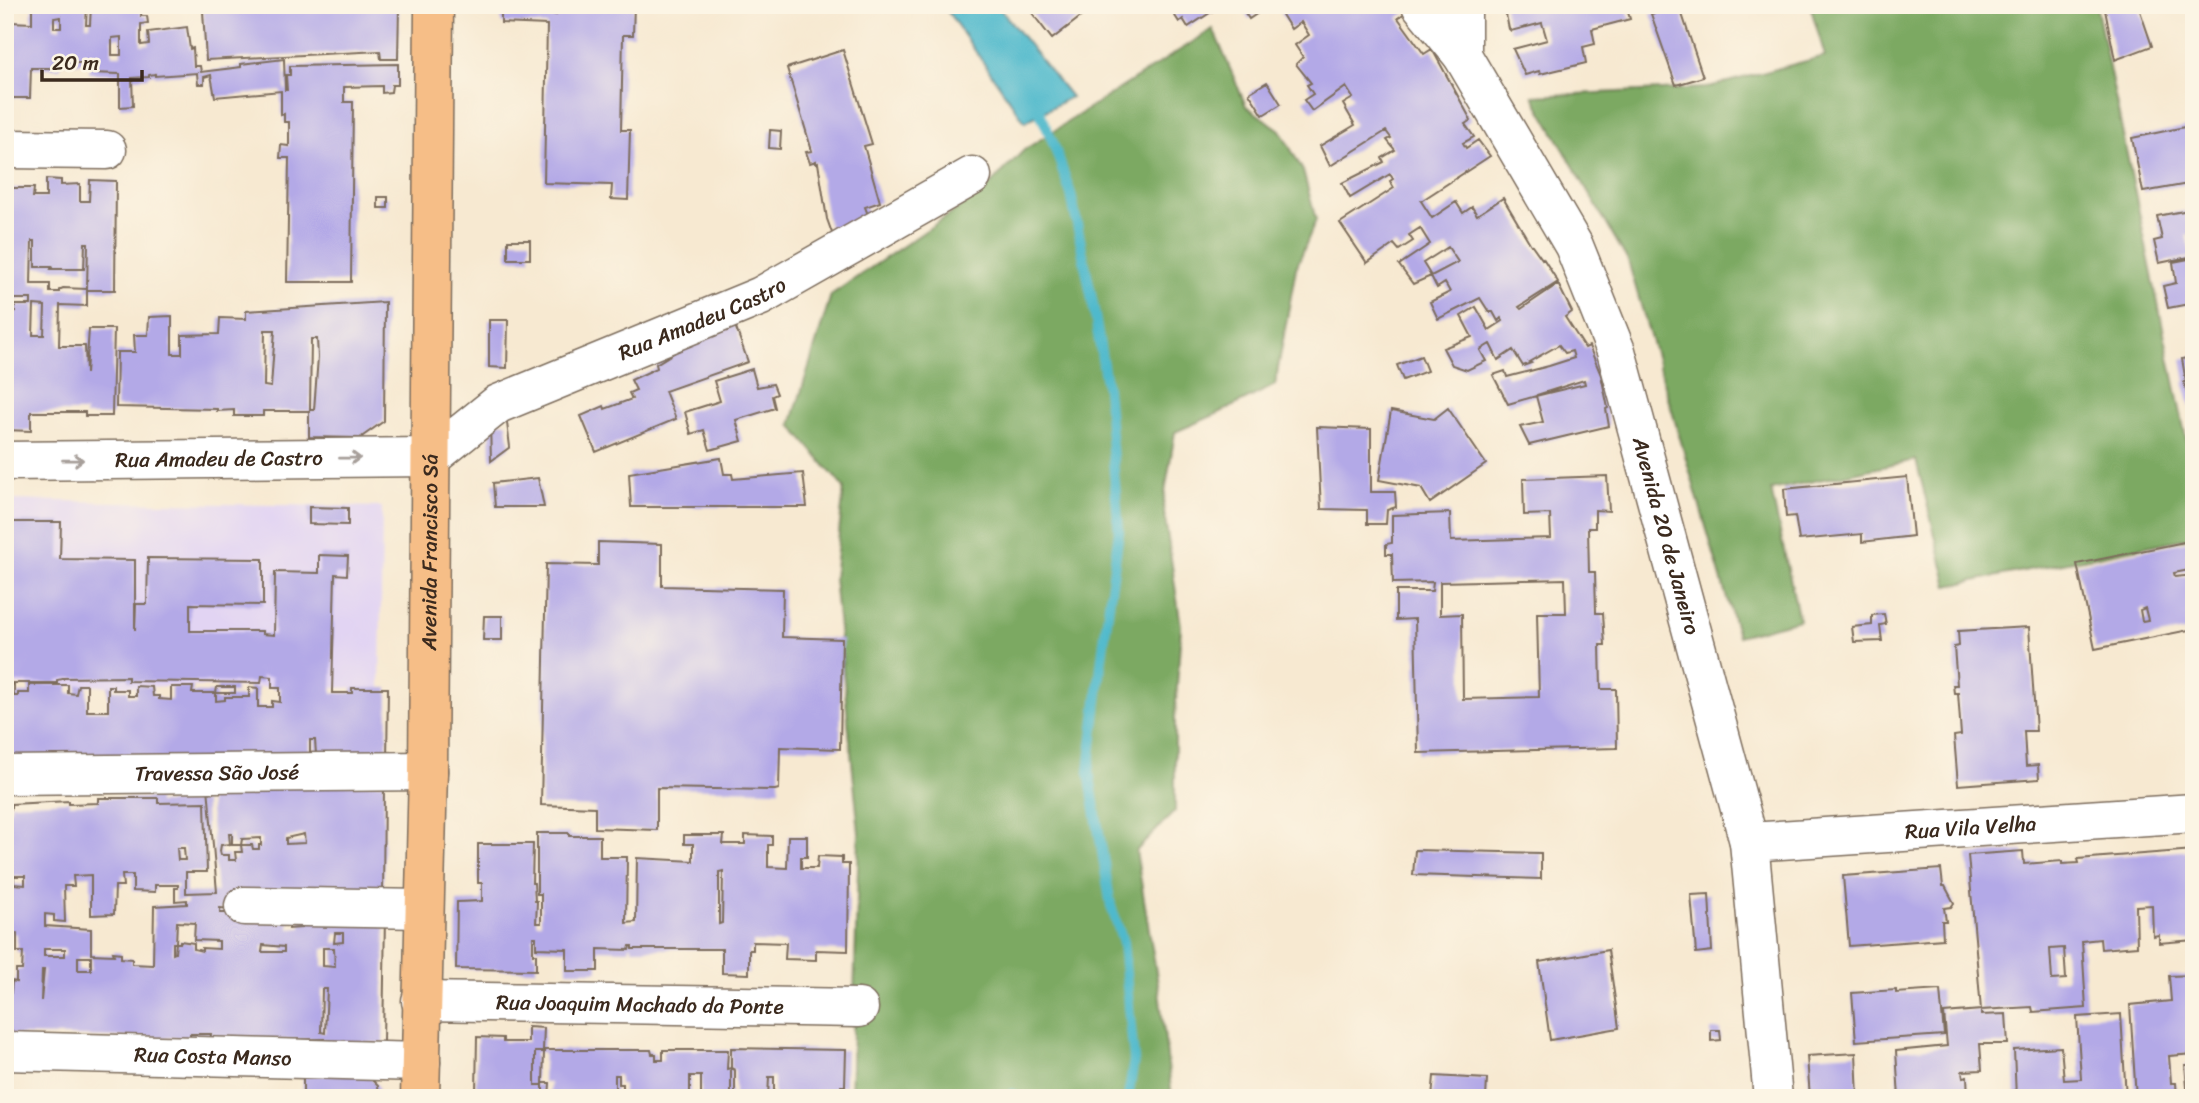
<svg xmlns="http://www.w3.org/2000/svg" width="2199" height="1103" font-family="Sriracha,sans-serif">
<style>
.built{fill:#e2d4f3}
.forest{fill:#7ba962;stroke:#5b6a40;stroke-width:2}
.water{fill:#4fb9cc;stroke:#457275;stroke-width:2}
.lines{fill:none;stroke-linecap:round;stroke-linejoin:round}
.stream{stroke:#4fb9cc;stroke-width:10}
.building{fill:#b3a9e7;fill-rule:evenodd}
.minor-casing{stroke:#7d6d5d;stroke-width:41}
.major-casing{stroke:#7d6d5d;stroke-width:41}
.minor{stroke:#fff;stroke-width:38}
.major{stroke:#f6be87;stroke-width:38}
.oneway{stroke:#a79f9a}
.labels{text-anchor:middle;stroke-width:5;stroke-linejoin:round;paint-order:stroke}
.street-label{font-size:21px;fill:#3b2a1e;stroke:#fcf5e5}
</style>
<rect width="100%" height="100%" fill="#fcf5e5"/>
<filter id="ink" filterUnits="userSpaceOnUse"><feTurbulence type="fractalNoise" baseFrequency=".0143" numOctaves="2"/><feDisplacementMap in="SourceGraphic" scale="14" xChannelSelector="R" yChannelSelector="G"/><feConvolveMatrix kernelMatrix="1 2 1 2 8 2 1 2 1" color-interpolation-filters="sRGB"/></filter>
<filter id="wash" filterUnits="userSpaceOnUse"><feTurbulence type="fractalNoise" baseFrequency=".00686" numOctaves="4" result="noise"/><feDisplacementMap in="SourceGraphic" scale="28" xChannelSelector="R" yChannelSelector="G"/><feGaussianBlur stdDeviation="1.57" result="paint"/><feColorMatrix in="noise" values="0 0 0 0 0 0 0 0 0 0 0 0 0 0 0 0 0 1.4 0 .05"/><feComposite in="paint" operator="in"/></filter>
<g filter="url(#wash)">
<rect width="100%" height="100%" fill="#f7e9d1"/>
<path class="built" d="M5 500 382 507 380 688 5 685Z"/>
<path class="forest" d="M1810 5H2096L2194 477V537L1948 586 1916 460 1771 490 1799 620 1738 636 1628 261 1533 96 1705 88 1825 56Z
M1213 29 1246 106 1280 130 1303 171 1316 220 1296 268 1275 385 1219 413 1175 432 1163 505 1181 626 1175 717V811L1136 851 1159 990 1172 1098H851L859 833 834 578 844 488 791 425 831 295 984 191 1024 150Z"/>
<path class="water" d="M943 5H997L1071 97 1025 122Z"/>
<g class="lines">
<path class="stream" d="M1036 104 1052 140 1071 194 1093 304 1107 389 1119 531 1102 657 1089 772 1111 906 1123 942 1134 1060 1128 1098
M1007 1098 1012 1094 1020 1098"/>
</g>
<g id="blocks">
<path class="building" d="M5 5H11L10 22 32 23V5H87L86 25H90L91 5H142L141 16H147L148 23 141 24V45L149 44 148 32 187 27 190 49 193 48 194 66H200L201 72 241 67V64L284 59 285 90H287L286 75H290V66L398 64V85H392L391 92 382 93V86L344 87V102H353L351 282H287L289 158H280L281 145 289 146V122H284V114L281 115V91L215 97 211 75 204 77V84H198L197 73 155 76V74L149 75V77L132 78 133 106 120 107V74L89 73 90 63H61L60 68H31L30 98H5ZM61 17V28H54V18ZM121 37V55H112V38Z
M337 5H399L398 59H381L380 51 206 60 203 11Z
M501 5H552V14L556 15 555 5H634L633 35H623L621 130H630L628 200 611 199 612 185 544 183 547 25 501 23Z
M1026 5H1096L1052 39Z
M1168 5H1222L1188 27 1183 19 1179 22Z
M1240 5H1257L1261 11 1249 19Z
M1293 5H1416L1398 18 1424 54 1432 49 1471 120 1465 124 1474 137 1463 143 1466 148 1478 140 1490 156 1421 201 1432 218 1456 202 1463 213 1472 207 1477 215 1503 198 1531 245H1532L1542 259 1543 258 1558 282 1519 307 1521 309 1558 284 1572 312 1565 317 1585 348 1589 346 1601 375 1608 408 1606 409 1609 426 1529 445 1520 427 1543 422 1536 396 1508 404 1493 375 1505 371 1507 377 1549 366 1574 358 1572 351 1565 353 1559 345 1529 362 1531 363 1523 366 1513 350 1498 360 1490 344 1480 350 1486 361 1467 370 1452 365 1443 348 1472 337 1461 316 1476 307 1489 330 1503 321 1501 318 1498 321 1493 312H1489L1480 298 1438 319 1430 302 1450 292 1445 283 1437 288 1431 276 1458 262 1448 247 1423 263 1431 276 1413 284 1399 265 1430 244 1420 228 1409 235 1413 241 1399 250 1394 244 1367 263 1340 223 1394 188 1390 181 1393 179 1390 174 1350 198 1342 183 1384 162 1382 158 1395 150 1387 140 1391 138 1386 131 1330 166 1320 146 1355 125 1343 104 1353 98 1346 87 1312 111 1304 100 1313 94 1307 85 1311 83 1296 64 1303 57 1295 45 1309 35 1301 22 1291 29 1281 13ZM1584 380 1585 384 1536 396 1537 395Z
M1504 5H1626L1630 19 1592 29 1595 44 1583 47 1586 63 1540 74 1539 71 1525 75 1513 49 1547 40 1542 23 1511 31 1509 29Z
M1659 5H1679L1703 77 1676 85 1651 14 1661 11Z
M2104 5H2138L2152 46 2115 60Z
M843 50 872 144 864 146 880 202 865 207 872 225 836 244 827 219 818 163 816 164V161L810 163 806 152 812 151 787 68Z
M1267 82 1281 104 1263 115 1249 93Z
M2194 125V183L2143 192 2132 138Z
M770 130 781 131 780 149 769 148Z
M46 179 61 180V185L80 184V201H89L90 180 116 181 115 290H87V306L60 305 59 346H85L86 374 89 329H114L112 416H85V412H31V431L5 430V305H11V311L15 312V305H31V299H5V188H34L33 197H46ZM32 241H35V267H52L51 269H84L85 243H88L87 289 63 288 59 290V292H50V284H31ZM34 305 45 306 44 335H33Z
M378 197H388V208H378Z
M2194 209V250L2189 234 2186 235 2190 251H2194V256L2159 263 2154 241 2162 239 2157 216Z
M508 240H530V259H508Z
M2194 258V303L2168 308 2163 286 2176 283 2173 262Z
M385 302 384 421 360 438 309 437V411H263V416H234V410L217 411V409L116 407 117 352H135L134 335H148L149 317 172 316V354H182V335L219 334 220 318 246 319V311ZM265 330H275L271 387 264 386ZM311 339H317L318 357 314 410H310Z
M732 317 748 362 665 391 676 419 596 452 581 416 604 406 605 409 632 399 629 393 636 390 631 380 657 368 656 364Z
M489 320H508L507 368 489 367Z
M1421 356 1427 371 1403 380 1397 365Z
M2194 356V406H2190L2184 382H2186L2182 359Z
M752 369 757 387 773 384 777 394 772 396 775 408 736 420 742 441 710 450 704 430 691 434 685 412 720 401 714 381Z
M1448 408 1486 464 1430 503 1421 488 1379 480 1391 411 1434 419Z
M490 422 507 423 510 447 491 461Z
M1317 427 1371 429V492H1395L1396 507 1387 510 1386 524H1367V510L1321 509Z
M721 458 724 474H732L733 479 803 473 807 507H631L629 473Z
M1607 476 1609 511 1595 510V528H1588L1589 572H1595L1596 613H1603L1605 645H1600L1601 689H1616L1617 748 1418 753 1415 619 1396 620V591H1432L1433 582 1393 583 1392 554H1386V544L1392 543V515L1450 513 1451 541 1551 538 1550 514 1524 515 1523 479ZM1565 579 1566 613H1537L1539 697 1463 699 1462 614 1440 615V582Z
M1907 477 1913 536 1862 542V534L1799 540 1795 516 1786 517 1784 489Z
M538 478 544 507H495L493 483Z
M309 507 348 508V525L309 524Z
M5 522H61L60 559 135 560V630L136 604H147L148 558 263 559V605L190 604V631H262V634L274 635 275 572 319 573V555L348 556 347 575 335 574 332 693H352V688H388L387 761 5 763V685H14V696H18V693H29V685H68V693L76 694 78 685H87V711H108V686H113V690H128V696H136V686L152 687 153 696H159V699L171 700V687H193L192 693H216V701L225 700V697H249V687L258 688V707H272V701L280 702V688H272V677L262 676 261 683 128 681V677L63 678V679L57 680V683H5ZM310 740H315L316 754H310Z
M2194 540V569L2174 573 2175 577 2194 575V629L2095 649 2077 564ZM2145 608 2148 620 2142 621 2140 610Z
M598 542 662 544V586L783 589 782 637 842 639 840 749 780 747 779 789 775 790 657 788V830L595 828V807L541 805 546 564 598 565Z
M1884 614 1886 624 1880 625 1882 641 1854 642 1852 627 1872 625V615Z
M484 616H502V640H483Z
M2029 627 2036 731H2024L2026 766 2038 765 2039 779 1958 785 1954 736 1961 735 1958 693H1954L1953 685H1957L1954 647 1959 646 1958 631Z
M217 687H235V693H216Z
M384 783 383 900 233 909 220 908V913H290L289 929 301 928V917L385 915 383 1043 325 1042V1039L210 1042 211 1034H190V1038L7 1035 12 981 16 982V970H22L23 952H17V934L5 932V809H11V804L69 801V804L98 803V798H158V803L205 802 207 872H186V893L217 892 208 787ZM229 834H232V845H241L242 839 261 838V845H259V849H253L252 845H241L242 852H235L236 860H229V855H221L220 851 221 845 230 844ZM304 834 305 843 286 844V838ZM177 848H184L185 860H178ZM91 875V915L114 914 115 886H123L122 875H133V891L155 892V885H178V888H175V901L187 900V904L154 906 153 965 132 964V959L121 958V953L113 952 114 955 91 954V929L45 926V914L54 915V921L65 922 64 886H74L73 876ZM14 876H25V885L14 884ZM177 922 195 923 194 940 219 941V949L202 948V951L194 949V943L180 941V943H176L175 953 173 954V943H176ZM335 933H343V942L334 943ZM263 945 284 947V952H262ZM323 948H334L335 967 323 966ZM44 949H65V956H44ZM78 957H91V970H78ZM42 970H44L41 1001ZM322 989H327L325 1033 321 1032Z
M537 833H569V836H600V857H627L626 923 636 922 637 858 693 861V844H684V835H724L723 844H745V835L772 836V845H768V867L787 868 788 836H807V857H801V868H817L818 856 842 857V864H849L848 951 816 950V960L785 959 786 943 753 942V950H749V974L722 973V949H632V946H630L629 950 598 949V971H567V949L536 948V937H533V954H536V970L456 969 457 902 482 901V883H478V844H533L532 883H534L535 901H537L536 923H541V894H537ZM723 871 722 923 719 924V872Z
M1415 850 1541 853V879L1413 875Z
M2194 850V872H2191L2192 887 2194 886V940L2159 943V935L2153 936 2152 905 2136 906 2137 946 2101 949 2100 939 2082 941 2086 1008 2033 1012 2032 1007 1981 1010V1015L2006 1014 2008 1044H1980L1982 1070 1962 1071 1963 1077 1967 1076 1968 1098H1899L1896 1051 1947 1046 1944 1013 1981 1010 1968 855 2023 851 2024 864 2062 861V864L2079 863 2078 859ZM2064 948 2066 979 2052 980 2050 949Z
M1941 869 1943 886H1945L1954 903 1951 907 1944 908 1946 921H1942L1943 939 1849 946 1843 876Z
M1709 894 1712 951 1696 953 1691 895Z
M1608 950 1619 1028 1550 1040 1539 962Z
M2194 975V1054L2169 1056 2171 1083H2176L2177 1098H2136L2130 1005 2171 1001 2169 976Z
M1896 990V993L1940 990 1944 1035 1856 1041 1852 993Z
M2121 1014 2126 1098H2016L2014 1050 2061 1047 2064 1080 2081 1079 2077 1017Z
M528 1027 544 1028 543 1050H651L652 1054H656V1060H663V1050H728L727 1069 731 1068V1098H701V1076H690V1098H623V1084H619V1075H615V1098H549L550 1083H543L544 1052H535V1085H543V1098H492V1093L476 1092 477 1037 503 1038V1042H528Z
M1711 1030H1720L1721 1040 1711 1041Z
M731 1048 846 1050 845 1086H841V1098H774V1077H769L768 1098H735V1070L731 1068Z
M1856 1053 1858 1098H1810L1807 1056Z
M2185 1065H2194V1098H2188Z
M303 1073 366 1074 378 1086 379 1098H303Z
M1434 1076 1487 1079 1486 1098H1432Z"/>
</g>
</g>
<g filter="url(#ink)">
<use href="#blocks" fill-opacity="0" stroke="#7d6d5d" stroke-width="2"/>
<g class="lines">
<g class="minor-casing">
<g id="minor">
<path d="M1421 5 1462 55"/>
<path id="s1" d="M1462 5V55L1574 246 1616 351 1749 842 1773 1098"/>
<path d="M5 149 107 150"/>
<path id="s2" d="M5 461 432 457 498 404 761 296 972 176"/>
<path id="s3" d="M5 775 428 771"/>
<path id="s4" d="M1749 842 2194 813"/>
<path d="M244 906 423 909"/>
<path id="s5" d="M421 1001 859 1008"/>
<path id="s6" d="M5 1051 421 1062"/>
</g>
</g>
<g class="major-casing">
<g id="major">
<path id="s7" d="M420 1098 428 771 434 5"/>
</g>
</g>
<use href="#minor" class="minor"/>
<use href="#major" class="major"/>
</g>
<defs><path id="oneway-shaft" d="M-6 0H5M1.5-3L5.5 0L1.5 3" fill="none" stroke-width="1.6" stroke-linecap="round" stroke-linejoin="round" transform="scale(1.75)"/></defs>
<g class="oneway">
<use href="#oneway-shaft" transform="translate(350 458) rotate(-1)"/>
<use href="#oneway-shaft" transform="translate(73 460) rotate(-1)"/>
</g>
</g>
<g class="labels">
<g class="street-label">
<text dy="7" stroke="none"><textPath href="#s2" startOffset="733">Rua Amadeu Castro</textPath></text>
<text dy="7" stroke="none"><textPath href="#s2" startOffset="214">Rua Amadeu de Castro</textPath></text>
<text dy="7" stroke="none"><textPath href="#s1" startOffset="576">Avenida 20 de Janeiro</textPath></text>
<text dy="7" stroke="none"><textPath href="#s7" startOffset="546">Avenida Francisco Sá</textPath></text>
<text dy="7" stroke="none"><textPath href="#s3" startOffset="212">Travessa São José</textPath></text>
<text dy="7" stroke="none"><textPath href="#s4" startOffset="222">Rua Vila Velha</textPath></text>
<text dy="7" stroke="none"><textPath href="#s5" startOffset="219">Rua Joaquim Machado da Ponte</textPath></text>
<text dy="7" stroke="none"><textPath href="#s6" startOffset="208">Rua Costa Manso</textPath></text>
</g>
</g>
<rect width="2199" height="1103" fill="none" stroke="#fcf5e5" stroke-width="28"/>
<path d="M42 70v10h100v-10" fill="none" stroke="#3b2a1e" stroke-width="3.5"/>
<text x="52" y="70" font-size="21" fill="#3b2a1e" stroke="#fcf5e5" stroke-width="5" paint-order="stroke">20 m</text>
</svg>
